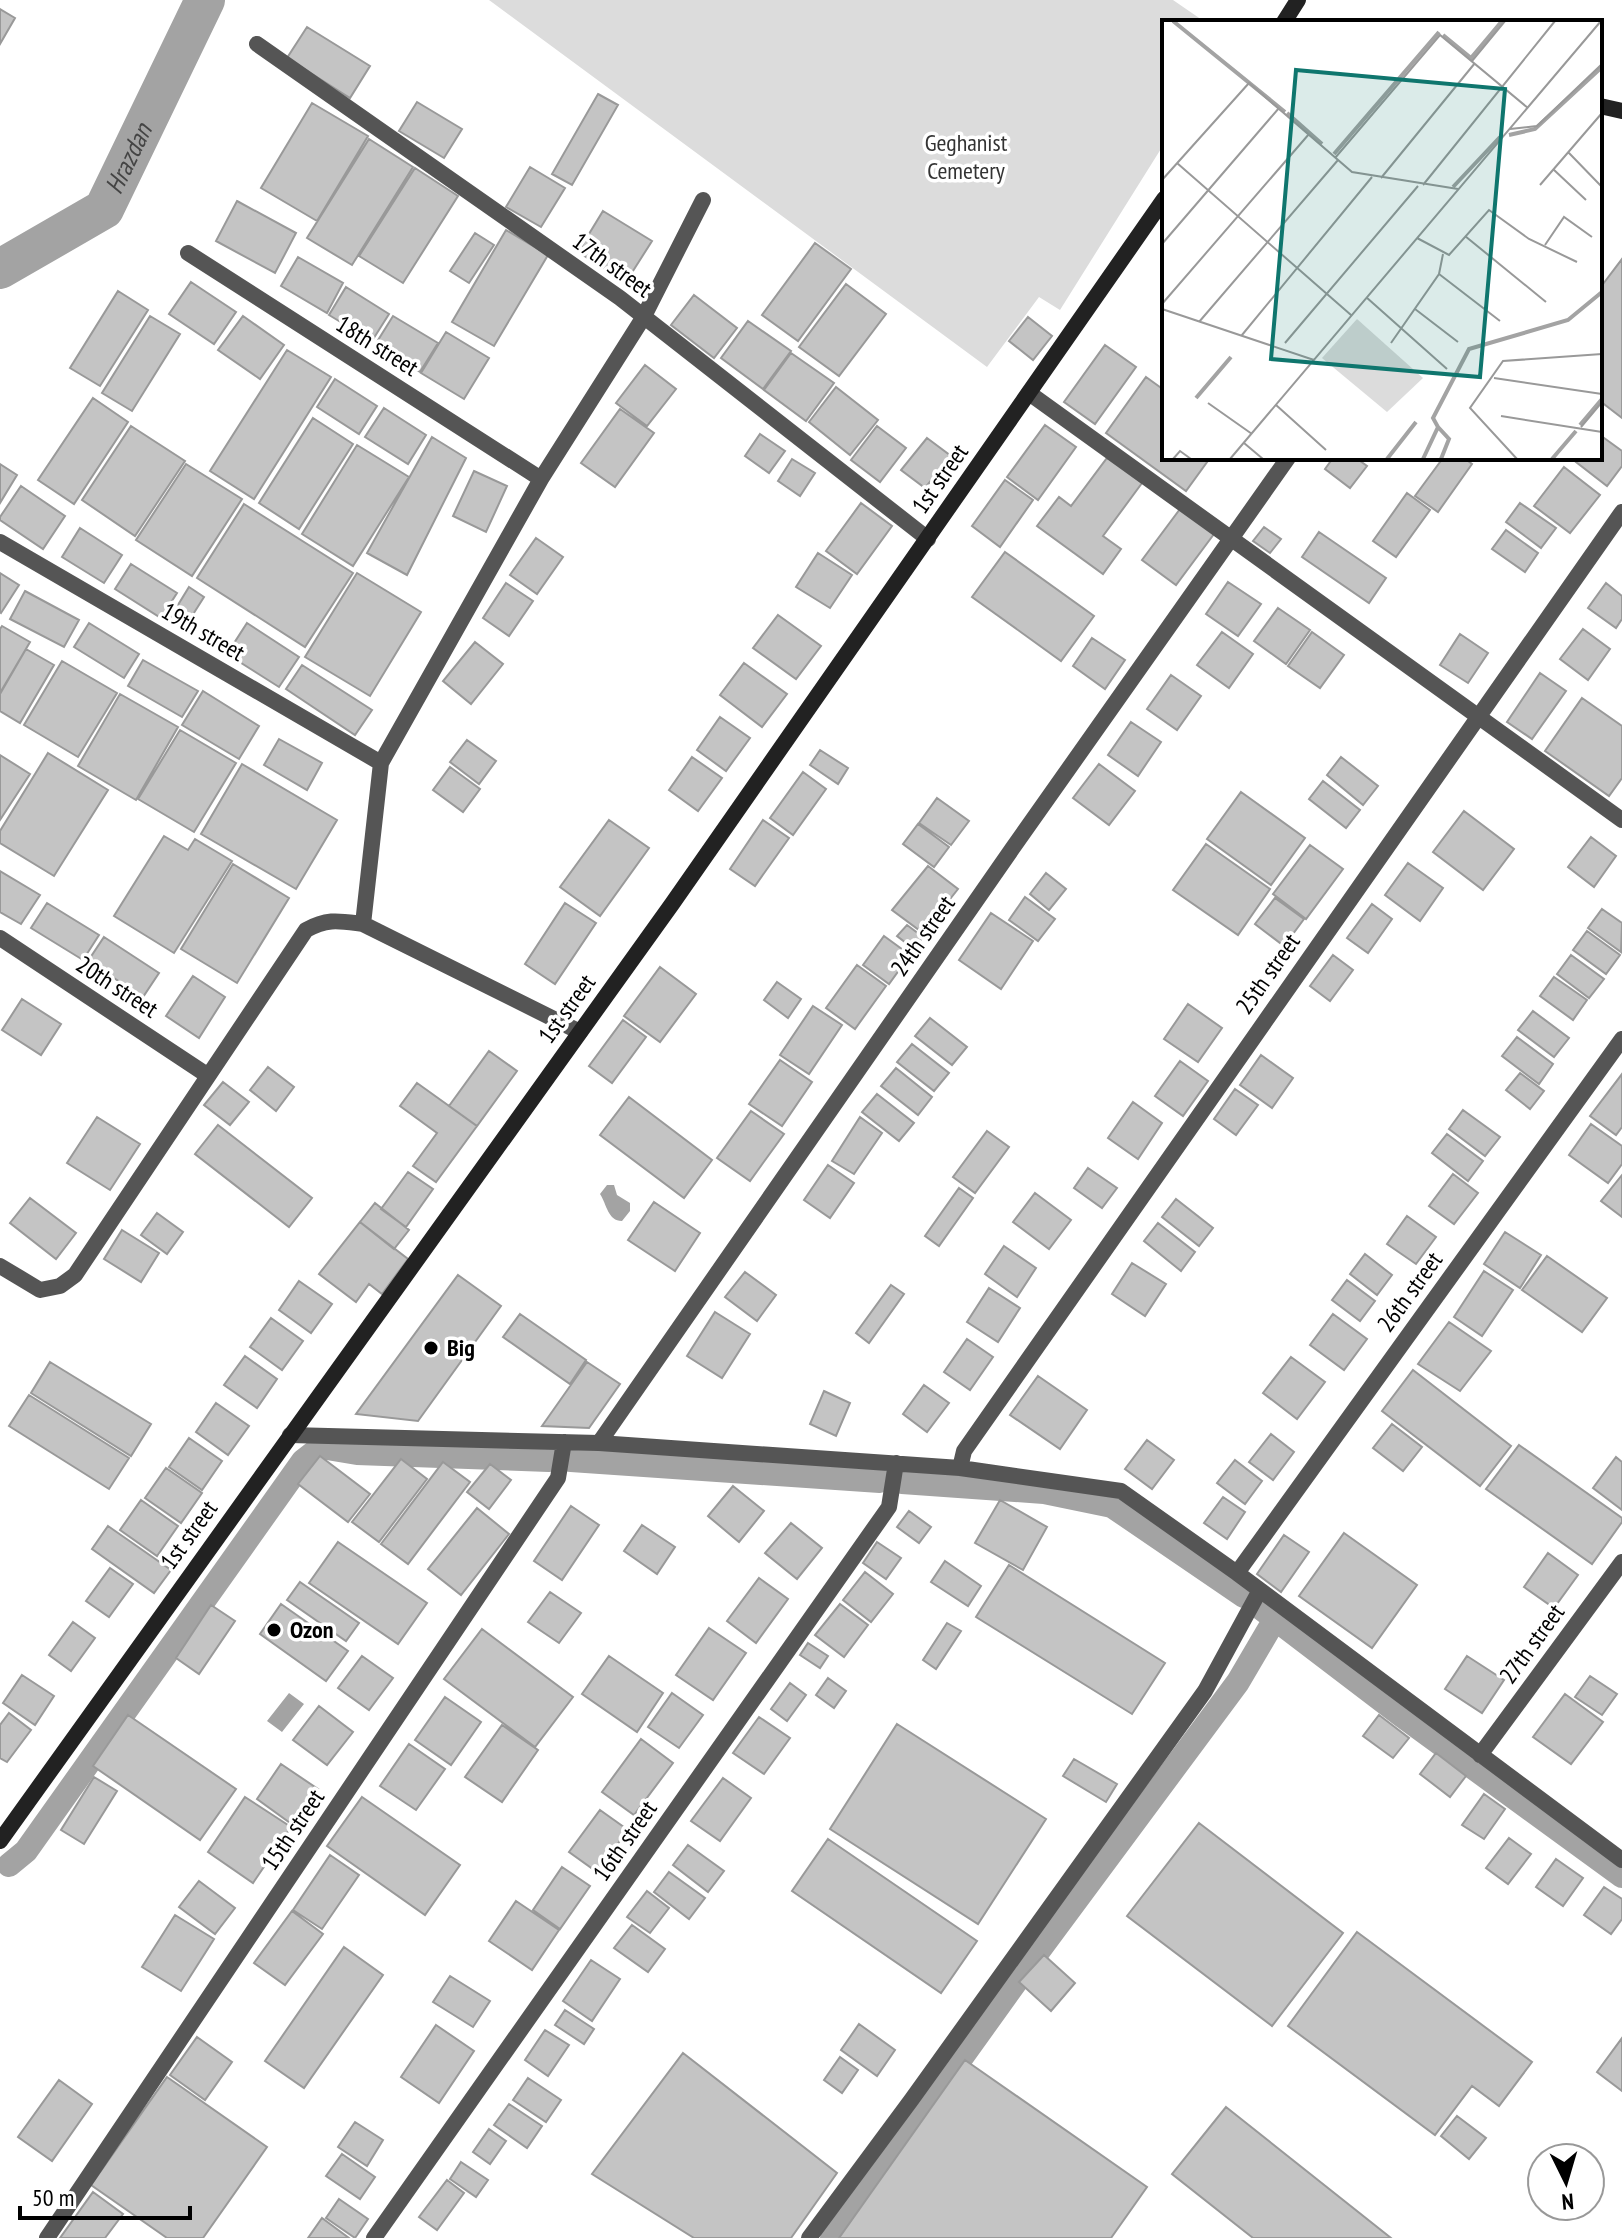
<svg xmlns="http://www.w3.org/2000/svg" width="1622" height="2238" font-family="'PT Sans Narrow',sans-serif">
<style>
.green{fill:#dcdcdc}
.water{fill:#a3a3a3}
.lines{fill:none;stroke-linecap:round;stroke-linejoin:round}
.canal{stroke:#a3a3a3;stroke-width:24}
.river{stroke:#a3a3a3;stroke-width:40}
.building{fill:#c4c4c4;stroke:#999;stroke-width:2}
.street{stroke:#555;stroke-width:16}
.secondary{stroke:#222;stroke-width:16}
.poi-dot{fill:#000;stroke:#fff;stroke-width:3}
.labels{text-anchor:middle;stroke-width:7;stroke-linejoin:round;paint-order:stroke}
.park-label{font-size:24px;fill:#333;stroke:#fff}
.street-label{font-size:24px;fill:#000;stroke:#fff}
.poi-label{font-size:24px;font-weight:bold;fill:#000;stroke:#fff;text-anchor:start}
.water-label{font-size:26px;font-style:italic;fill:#444;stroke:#fff}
.inset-river{fill:none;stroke:#a3a3a3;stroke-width:4}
.inset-road{fill:none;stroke:#999;stroke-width:2}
.view{fill:#0f766e;fill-opacity:0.15;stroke:#0f766e;stroke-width:4}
.inset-edge{fill:none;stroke:#000;stroke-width:4}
</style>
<rect width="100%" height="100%" fill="#fff"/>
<path class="green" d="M489 0H1173L1205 22H1164V144L1060 310 1039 297 987 367Z"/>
<path class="water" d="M607 1185H614L617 1195 630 1203V1211L622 1221C608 1221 607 1205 600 1194Z
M289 1693 304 1704 282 1732 267 1721Z"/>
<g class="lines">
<path class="canal" d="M571 1460 880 1481
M902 1482 1044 1492 1112 1506 1244 1596
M1258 1606 1401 1715 1622 1876
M9 1865 26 1851 303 1461 321 1447 357 1453 549 1460
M832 2238 1023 1972 1238 1682 1275 1619"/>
<path class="river" id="s1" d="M0 269 104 209 205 0"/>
</g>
<path class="building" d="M0 9 15 18 0 44Z
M307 27 370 66 350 98 287 58Z
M598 94 618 105 572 185 552 174Z
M417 102 462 129 444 158 399 131Z
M312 103 368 136 317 221 261 188Z
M369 139 413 167 352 265 307 238Z
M530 167 565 188 541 227 506 207Z
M415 168 458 196 403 283 359 256Z
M237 201 296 233 275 273 216 241Z
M603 211 652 241 626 282 578 252Z
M506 230 548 255 494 346 452 322Z
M475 233 494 245 469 283 450 271Z
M815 243 851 269 798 341 762 315Z
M298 257 343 283 327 313 281 286Z
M1622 259V418L1600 401V288Z
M191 282 236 312 214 344 169 314Z
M846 284 886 314 839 376 799 347Z
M346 287 389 314 372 341 329 315Z
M118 291 148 310 100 386 70 368Z
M694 295 737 328 714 358 671 325Z
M150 316 180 334 132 411 102 393Z
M243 316 284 345 260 379 218 350Z
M393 316 438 343 420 372 375 345Z
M1028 317 1052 336 1033 360 1009 341Z
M748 321 791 351 763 389 721 358Z
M446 332 489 358 464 399 421 373Z
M1105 345 1136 367 1095 424 1064 402Z
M287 350 331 377 254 499 210 471Z
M791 353 834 383 806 421 764 390Z
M645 365 676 389 647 426 616 403Z
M1146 377 1164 390V458H1210L1186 491 1106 433Z
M335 379 377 406 359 434 317 407Z
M836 387 878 420 850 455 809 422Z
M93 398 128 422 74 504 38 480Z
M384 408 426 435 408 464 365 437Z
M620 409 654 433 615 487 581 463Z
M313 418 353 444 299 529 259 503Z
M1045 425 1076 447 1038 500 1007 477Z
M131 426 185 461 135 536 82 500Z
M877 426 906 448 880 482 851 460Z
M760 434 785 451 769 473 745 456Z
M1600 435 1622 451V466L1607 486 1576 462 1579 458H1600Z
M432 437 466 458 407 575 367 553Z
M927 438 951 456 925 488 901 470Z
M357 445 409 477 353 566 302 534Z
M1107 458 1142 483 1103 536 1121 549 1103 574 1037 526 1059 497 1071 506Z
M1333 458H1356L1367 466 1350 488 1325 469Z
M1443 458H1464L1472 464 1438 512 1415 496Z
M792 459 815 473 800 496 778 481Z
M0 464 17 475 0 503Z
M186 464 242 499 192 576 136 540Z
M1564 467 1600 495 1570 533 1534 506Z
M474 471 507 486 486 532 453 516Z
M1005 480 1033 500 1000 547 972 526Z
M21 486 65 516 43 549 0 520V517Z
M1407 493 1430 510 1396 557 1373 541Z
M861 503 892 526 857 574 826 551Z
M1520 503 1556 528 1541 548 1506 522Z
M244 504 353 573 305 647 197 578Z
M1180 509 1214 534 1176 585 1142 560Z
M1264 527 1281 539 1270 553 1253 541Z
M80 528 122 555 104 583 62 557Z
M1506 530 1538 553 1525 572 1492 549Z
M1319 532 1386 578 1369 603 1302 557Z
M536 538 563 557 537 594 510 575Z
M1005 552 1094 616 1061 661 972 597Z
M818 553 852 575 830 608 796 587Z
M131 564 177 593 161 618 115 589Z
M0 573 19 585 1 613 0 612Z
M357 573 421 612 370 696 305 657Z
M1228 582 1261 604 1238 636 1206 614Z
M506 583 533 601 509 636 483 618Z
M1606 583 1622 596V619L1616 628 1588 608Z
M189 587 204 597 185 627 170 618Z
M25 591 79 620 64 647 10 619Z
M1278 608 1310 630 1286 664 1254 641Z
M778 615 821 646 796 679 753 648Z
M89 623 139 654 124 678 74 647Z
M247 623 299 657 279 687 227 654Z
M2 626 30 642 0 693V629Z
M1583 629 1610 649 1588 680 1560 659Z
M1222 632 1253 654 1229 688 1197 665Z
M1312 632 1344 655 1320 688 1288 666Z
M1460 634 1488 653 1468 683 1440 665Z
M1092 638 1125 660 1105 689 1073 666Z
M475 642 503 664 471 704 443 681Z
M26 649 54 665 20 723 0 711V694Z
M143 660 198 691 182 717 128 686Z
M62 661 117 693 78 757 24 725Z
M744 663 787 694 762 727 720 695Z
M302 665 372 710 355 735 286 689Z
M1540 673 1566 691 1532 739 1507 722Z
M1171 675 1201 696 1177 730 1147 709Z
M203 691 259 726 239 759 182 725Z
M120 694 178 727 136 800 78 766Z
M1582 698 1622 726V778L1609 796 1545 751Z
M720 717 750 738 726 771 697 750Z
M1131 722 1161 742 1138 776 1108 755Z
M180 730 236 763 194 832 138 799Z
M279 739 322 763 307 790 264 765Z
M467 740 496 761 479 784 450 762Z
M820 750 848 768 838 784 810 765Z
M48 753 108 790 54 876 0 843V831Z
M0 755 30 774 0 820Z
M692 757 722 778 698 811 669 790Z
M1341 757 1378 786 1363 805 1327 775Z
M242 764 337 820 296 889 201 834Z
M1099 764 1135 791 1109 825 1073 798Z
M450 767 480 789 463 812 433 790Z
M803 772 826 789 793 835 770 818Z
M1323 781 1360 810 1346 828 1309 799Z
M1241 792 1305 838 1271 885 1207 839Z
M937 798 969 821 951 845 919 823Z
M1464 811 1514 849 1483 890 1433 852Z
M609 820 649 848 600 916 560 887Z
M763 820 789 838 755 886 730 869Z
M918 824 949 847 934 867 903 844Z
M164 836 188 850 195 839 232 861 174 953 114 916Z
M1591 837 1616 856 1594 887 1568 867Z
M1206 844 1270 889 1238 935 1173 890Z
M1310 845 1343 869 1306 919 1273 894Z
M1408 863 1443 888 1420 921 1385 895Z
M233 864 289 898 237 983 181 949Z
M928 866 958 889 923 933 892 910Z
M0 871 40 895 21 924 0 912Z
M1046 873 1066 889 1049 910 1030 894Z
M1025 897 1055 919 1038 941 1009 920Z
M1275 898 1304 919 1284 946 1255 924Z
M47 903 99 935 83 960 31 928Z
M565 903 596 923 555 984 525 964Z
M1372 904 1392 919 1368 953 1347 938Z
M1602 909 1622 923 1621 952 1588 928Z
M991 913 1033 941 1001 989 959 960Z
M907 925 923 937 914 949 897 936Z
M1587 931 1620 955 1606 974 1573 950Z
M884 936 910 955 889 984 863 965Z
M104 937 159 973 143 997 88 961Z
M1333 955 1353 970 1330 1001 1310 986Z
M1571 955 1604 979 1589 998 1557 974Z
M857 965 886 986 855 1029 826 1008Z
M660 967 696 994 660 1042 624 1016Z
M193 976 225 997 199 1038 166 1016Z
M1554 977 1587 1000 1573 1020 1540 996Z
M777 982 801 999 788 1018 764 1000Z
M22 999 61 1024 41 1055 2 1030Z
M1188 1004 1222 1028 1198 1062 1164 1039Z
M813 1006 842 1025 809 1074 780 1055Z
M1533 1011 1569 1038 1554 1057 1518 1030Z
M930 1018 967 1047 952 1065 915 1036Z
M623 1020 646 1037 612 1083 589 1066Z
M1517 1037 1553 1064 1539 1084 1502 1056Z
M912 1044 949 1073 934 1091 897 1062Z
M489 1051 517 1071 477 1126 449 1106Z
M1261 1055 1293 1078 1272 1108 1240 1085Z
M780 1060 812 1082 782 1126 749 1104Z
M1180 1061 1208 1081 1183 1116 1155 1096Z
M268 1067 294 1087 276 1111 250 1090Z
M896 1068 932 1097 918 1115 881 1086Z
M1520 1073 1544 1091 1530 1109 1506 1090Z
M1622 1074V1127L1616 1135 1590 1116Z
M223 1082 249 1102 230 1125 204 1105Z
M417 1083 477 1126 436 1182 413 1166 437 1133 400 1106Z
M1235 1089 1258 1105 1236 1135 1214 1119Z
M877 1094 914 1123 899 1141 862 1112Z
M629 1097 712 1160 684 1198 600 1135Z
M1133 1102 1162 1123 1138 1159 1108 1138Z
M1463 1110 1500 1137 1485 1156 1449 1129Z
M751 1111 784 1134 750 1181 717 1158Z
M97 1117 140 1144 110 1190 67 1163Z
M860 1117 882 1133 854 1174 832 1161Z
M1591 1124 1622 1146V1164L1608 1183 1569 1155Z
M218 1125 312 1198 289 1227 195 1154Z
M987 1131 1009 1147 975 1193 953 1177Z
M1447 1134 1483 1161 1468 1181 1432 1153Z
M828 1165 854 1183 830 1218 804 1200Z
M1088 1168 1117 1188 1102 1208 1074 1188Z
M408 1172 433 1189 406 1227 381 1209Z
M1453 1174 1478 1193 1454 1224 1429 1206Z
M1622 1175V1217L1601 1201Z
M959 1188 973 1198 939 1246 925 1236Z
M1035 1193 1071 1220 1049 1249 1013 1222Z
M30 1198 76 1233 56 1259 10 1223Z
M1176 1199 1213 1228 1199 1246 1162 1217Z
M654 1202 700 1233 675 1271 628 1240Z
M375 1203 409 1230 394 1249 360 1222Z
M157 1213 183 1232 167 1254 141 1235Z
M1407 1216 1436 1237 1416 1264 1387 1244Z
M360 1222 408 1259 382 1294 369 1284 356 1302 319 1274Z
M1158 1223 1195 1252 1181 1271 1144 1241Z
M122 1230 159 1253 141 1282 104 1259Z
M1505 1232 1541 1255 1520 1288 1484 1264Z
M1004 1246 1036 1268 1017 1297 985 1274Z
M1365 1254 1392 1275 1377 1295 1350 1274Z
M1547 1256 1607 1298 1582 1332 1522 1290Z
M1132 1263 1166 1284 1145 1316 1112 1294Z
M1484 1271 1513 1290 1482 1336 1454 1317Z
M745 1272 776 1295 757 1321 725 1297Z
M458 1275 501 1306 418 1421 356 1414Z
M1347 1280 1375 1301 1360 1321 1332 1300Z
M299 1281 332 1304 311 1333 279 1310Z
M891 1285 904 1294 869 1343 856 1333Z
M989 1288 1020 1308 998 1342 967 1322Z
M715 1312 750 1334 722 1378 687 1356Z
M520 1314 586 1360 570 1384 503 1337Z
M1333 1314 1367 1339 1344 1370 1310 1345Z
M271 1318 303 1341 282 1370 250 1347Z
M1449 1322 1491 1351 1460 1391 1418 1364Z
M967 1339 993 1357 970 1390 944 1372Z
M245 1356 277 1379 257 1408 224 1385Z
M1291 1357 1325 1382 1297 1419 1263 1393Z
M50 1362 151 1424 131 1456 31 1393Z
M587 1362 620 1384 589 1428 542 1426Z
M1413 1370 1511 1446 1480 1486 1382 1411Z
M1038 1376 1087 1410 1060 1449 1010 1415Z
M924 1385 949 1403 927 1432 903 1414Z
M824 1391 850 1403 836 1436 810 1424Z
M29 1395 129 1458 109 1489 9 1426Z
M216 1403 249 1426 228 1455 196 1432Z
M1392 1424 1422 1447 1403 1471 1373 1448Z
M1271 1434 1294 1452 1273 1480 1249 1462Z
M189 1438 222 1461 202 1490 169 1467Z
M1147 1440 1174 1460 1152 1489 1125 1469Z
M1519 1445 1622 1518V1522L1592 1564 1486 1489Z
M320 1456 370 1494 348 1522 298 1484Z
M1616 1457 1622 1462V1510L1593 1488Z
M401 1459 427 1479 379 1542 352 1522Z
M1235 1460 1262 1481 1245 1504 1217 1483Z
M443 1462 470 1482 408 1564 381 1544Z
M490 1464 511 1480 489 1509 467 1492Z
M166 1468 202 1493 181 1523 145 1498Z
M733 1486 764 1511 739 1542 708 1516Z
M1223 1497 1245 1512 1227 1539 1204 1523Z
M141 1500 178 1526 157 1556 120 1530Z
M1000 1500 1047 1527 1023 1570 975 1543Z
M571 1506 599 1525 562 1580 534 1561Z
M477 1508 509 1534 461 1595 428 1569Z
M909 1511 931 1527 919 1543 897 1527Z
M791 1523 822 1548 797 1579 765 1553Z
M642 1525 675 1547 657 1574 624 1551Z
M108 1526 171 1570 154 1593 92 1549Z
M1344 1533 1417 1585 1372 1648 1299 1596Z
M1284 1535 1309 1552 1281 1592 1257 1574Z
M338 1542 427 1603 398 1644 309 1583Z
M877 1542 901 1558 886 1579 863 1563Z
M1548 1553 1578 1575 1554 1608 1524 1587Z
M945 1561 981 1586 968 1606 931 1582Z
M1009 1565 1165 1663 1132 1714 976 1617Z
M110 1568 133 1584 109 1617 86 1601Z
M865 1572 893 1594 871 1622 843 1600Z
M759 1578 788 1599 756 1643 727 1621Z
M300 1582 359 1623 346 1641 287 1600Z
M550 1592 581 1613 559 1643 528 1622Z
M281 1604 348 1651 326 1681 260 1634Z
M840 1604 868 1625 844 1657 815 1635Z
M211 1605 235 1621 199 1674 176 1658Z
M73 1622 95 1638 71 1671 49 1655Z
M947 1623 961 1631 936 1669 923 1660Z
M709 1628 746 1653 713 1700 676 1675Z
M482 1629 573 1697 535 1747 444 1679Z
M808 1643 828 1656 820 1668 800 1655Z
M362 1656 393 1678 369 1710 338 1688Z
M609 1656 663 1693 637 1732 582 1694Z
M1467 1656 1504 1680 1482 1713 1445 1689Z
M22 1675 54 1696 35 1725 3 1703Z
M1590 1676 1617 1694 1602 1715 1575 1697Z
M828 1678 846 1691 834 1708 816 1695Z
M790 1683 806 1695 787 1721 771 1709Z
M672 1693 703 1715 679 1748 648 1727Z
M1565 1694 1603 1722 1571 1764 1533 1737Z
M445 1697 481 1722 451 1765 415 1740Z
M319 1706 353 1732 327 1765 293 1740Z
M9 1713 31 1730 7 1762 0 1758V1725Z
M128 1715 236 1789 200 1840 93 1766Z
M1379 1715 1409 1738 1393 1758 1363 1736Z
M759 1717 790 1738 764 1774 733 1753Z
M897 1724 1046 1819 978 1924 830 1829Z
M502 1725 538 1750 502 1802 465 1777Z
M641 1739 673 1763 634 1815 602 1792Z
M409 1744 445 1769 416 1810 380 1786Z
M1436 1753 1466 1776 1450 1797 1420 1774Z
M1074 1759 1117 1784 1106 1802 1063 1776Z
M281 1764 318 1789 293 1825 257 1799Z
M94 1777 117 1791 84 1844 61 1830Z
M723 1778 751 1798 720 1841 691 1821Z
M1484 1794 1505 1809 1484 1839 1462 1825Z
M245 1797 291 1827 253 1883 208 1852Z
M362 1797 460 1865 425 1915 327 1846Z
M600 1810 628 1830 597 1872 569 1852Z
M1199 1823 1343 1933 1272 2026 1127 1916Z
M1509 1838 1531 1854 1508 1884 1486 1868Z
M828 1839 977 1941 941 1993 792 1891Z
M688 1845 724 1871 708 1892 673 1865Z
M330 1855 359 1875 322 1929 293 1910Z
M1556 1859 1583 1878 1563 1906 1536 1887Z
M562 1867 590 1886 560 1929 533 1910Z
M669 1872 705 1898 689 1919 654 1892Z
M199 1881 235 1908 215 1934 179 1907Z
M1604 1887 1622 1899V1919L1611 1934 1584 1915Z
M647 1891 669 1908 650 1933 627 1917Z
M516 1901 559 1930 532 1970 489 1941Z
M292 1911 323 1934 285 1985 254 1963Z
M175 1915 214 1939 181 1991 142 1967Z
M632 1925 665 1949 648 1972 614 1948Z
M1357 1932 1532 2062 1499 2106 1472 2086 1435 2135 1288 2026Z
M344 1947 383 1975 304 2088 265 2061Z
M1044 1955 1075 1983 1051 2011 1019 1982Z
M591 1960 620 1979 592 2021 563 2001Z
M450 1976 490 2001 473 2027 433 2002Z
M565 2010 594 2029 584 2044 555 2025Z
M859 2024 895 2050 877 2076 841 2050Z
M436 2025 474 2051 439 2103 401 2077Z
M545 2030 569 2045 548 2076 525 2060Z
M197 2037 232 2062 205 2100 170 2075Z
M1622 2038V2091L1597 2072Z
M683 2053 837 2173 791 2238H694L592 2174Z
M840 2057 858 2070 842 2093 824 2080Z
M965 2060 1147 2187 1111 2238H839Z
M167 2077 267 2147 203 2238H167L91 2185Z
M528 2078 561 2100 546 2122 513 2100Z
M59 2080 92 2104 52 2161 18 2137Z
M509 2104 542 2126 527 2148 494 2125Z
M1226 2107 1391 2238H1253L1172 2174Z
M1457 2116 1486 2138 1469 2159 1441 2136Z
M355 2122 383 2140 367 2166 338 2147Z
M489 2129 506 2141 490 2164 473 2152Z
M342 2154 375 2177 360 2199 326 2176Z
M461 2162 488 2180 476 2197 450 2179Z
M447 2180 464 2193 437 2230 419 2217Z
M93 2192 123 2214 105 2238H60Z
M339 2199 368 2219 355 2238 326 2218Z
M322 2218 349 2238H308Z"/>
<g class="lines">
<path class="street" d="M257 44 620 298 928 539
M188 253 541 479
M1029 393 1622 820
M0 542 381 763
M363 924 381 763 541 479 643 318 703 200
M0 938 207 1075
M0 1266 40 1290 60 1286 75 1275 306 930C328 918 339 921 363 924L580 1032
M290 1435 599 1443 960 1468 1121 1491 1237 1573 1622 1860
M599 1443 1012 849 1288 458
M960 1468 964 1451 1622 512
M1237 1573 1622 1039
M1480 1755 1622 1562
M47 2238 558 1478 564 1442
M374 2238 889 1507 896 1463
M809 2238 912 2099 1205 1691 1260 1590"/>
<path class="secondary" d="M1284 22 1298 0
M1600 106 1622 111
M0 1841 672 904 1164 199"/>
</g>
<g class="poi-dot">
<circle cx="431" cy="1348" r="8"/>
<circle cx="274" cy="1630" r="8"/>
</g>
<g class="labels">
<g class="park-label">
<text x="966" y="151">Geghanist<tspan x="966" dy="28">Cemetery</tspan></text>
</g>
<g class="street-label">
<text transform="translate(612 265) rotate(36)" y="8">17th street</text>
<text transform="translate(377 346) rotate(32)" y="8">18th street</text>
<text transform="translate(940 479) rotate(-55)" y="8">1st street</text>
<text transform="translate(203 632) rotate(30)" y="8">19th street</text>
<text transform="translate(923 936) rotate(-55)" y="8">24th street</text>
<text transform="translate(1268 974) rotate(-55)" y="8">25th street</text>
<text transform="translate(117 987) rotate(33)" y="8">20th street</text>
<text transform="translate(567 1009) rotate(-54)" y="8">1st street</text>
<text transform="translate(1410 1292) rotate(-54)" y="8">26th street</text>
<text transform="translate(189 1535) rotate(-54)" y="8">1st street</text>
<text transform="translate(1532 1644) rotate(-54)" y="8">27th street</text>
<text transform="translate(293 1830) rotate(-56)" y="8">15th street</text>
<text transform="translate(625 1841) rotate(-55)" y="8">16th street</text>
</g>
<g class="poi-label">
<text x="447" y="1356">Big</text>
<text x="290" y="1638">Ozon</text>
</g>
<g class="water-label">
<text dy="9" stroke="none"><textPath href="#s1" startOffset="176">Hrazdan</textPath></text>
</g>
</g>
<g transform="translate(1162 20)">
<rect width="440" height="440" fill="#fff"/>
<path d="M195 299 261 358 225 392 160 338Z" fill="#dcdcdc"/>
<path class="inset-river" d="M11 1 123 92M281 15 309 38 340 1M125 93 160 124M347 115 373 109 440 47M172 134 277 12M291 167 338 117M34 378 69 337M418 405 440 379M276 407 287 419 279 439M225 439 254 402M261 439 276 407 271 398 307 329 406 300 440 272M390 439 414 411"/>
<path class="inset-road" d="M310 41 343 1M348 109 375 106 440 44M407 133 440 167M173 138 278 15 366 88M15 143 189 295M391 149 424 180M219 158 313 43M0 160 87 63 190 152 296 169M261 165 393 1M378 165 440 93M303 216 384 282M255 218 287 235 327 190 367 219 415 242M0 224 117 88M383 225 402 197 430 217M277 254 338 301M204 277 285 349M0 284 147 114M0 289 152 340M253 289 296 322M37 302 176 140M80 315 210 157M123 323 256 166M229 323 277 254 281 234M332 358 440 374M46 383 90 414M114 385 164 430M339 396 440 412M419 407 440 382M82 423 101 439M11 439 18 431 29 439M68 439 439 1M355 439 308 388 341 341 440 334"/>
<path class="view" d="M134 50 343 69 318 357 109 339Z"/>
<rect width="440" height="440" class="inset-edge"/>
</g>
<g transform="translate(1566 2182) rotate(175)"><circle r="38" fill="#ffffff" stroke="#999999" stroke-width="2"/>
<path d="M0-6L14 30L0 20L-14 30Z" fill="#000000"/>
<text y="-12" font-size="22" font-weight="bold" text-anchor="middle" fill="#000000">N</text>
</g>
<path d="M20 2206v12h170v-12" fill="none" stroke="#000000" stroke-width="4"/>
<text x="32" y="2206" font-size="24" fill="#000000" stroke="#ffffff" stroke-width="6" paint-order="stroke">50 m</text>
</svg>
